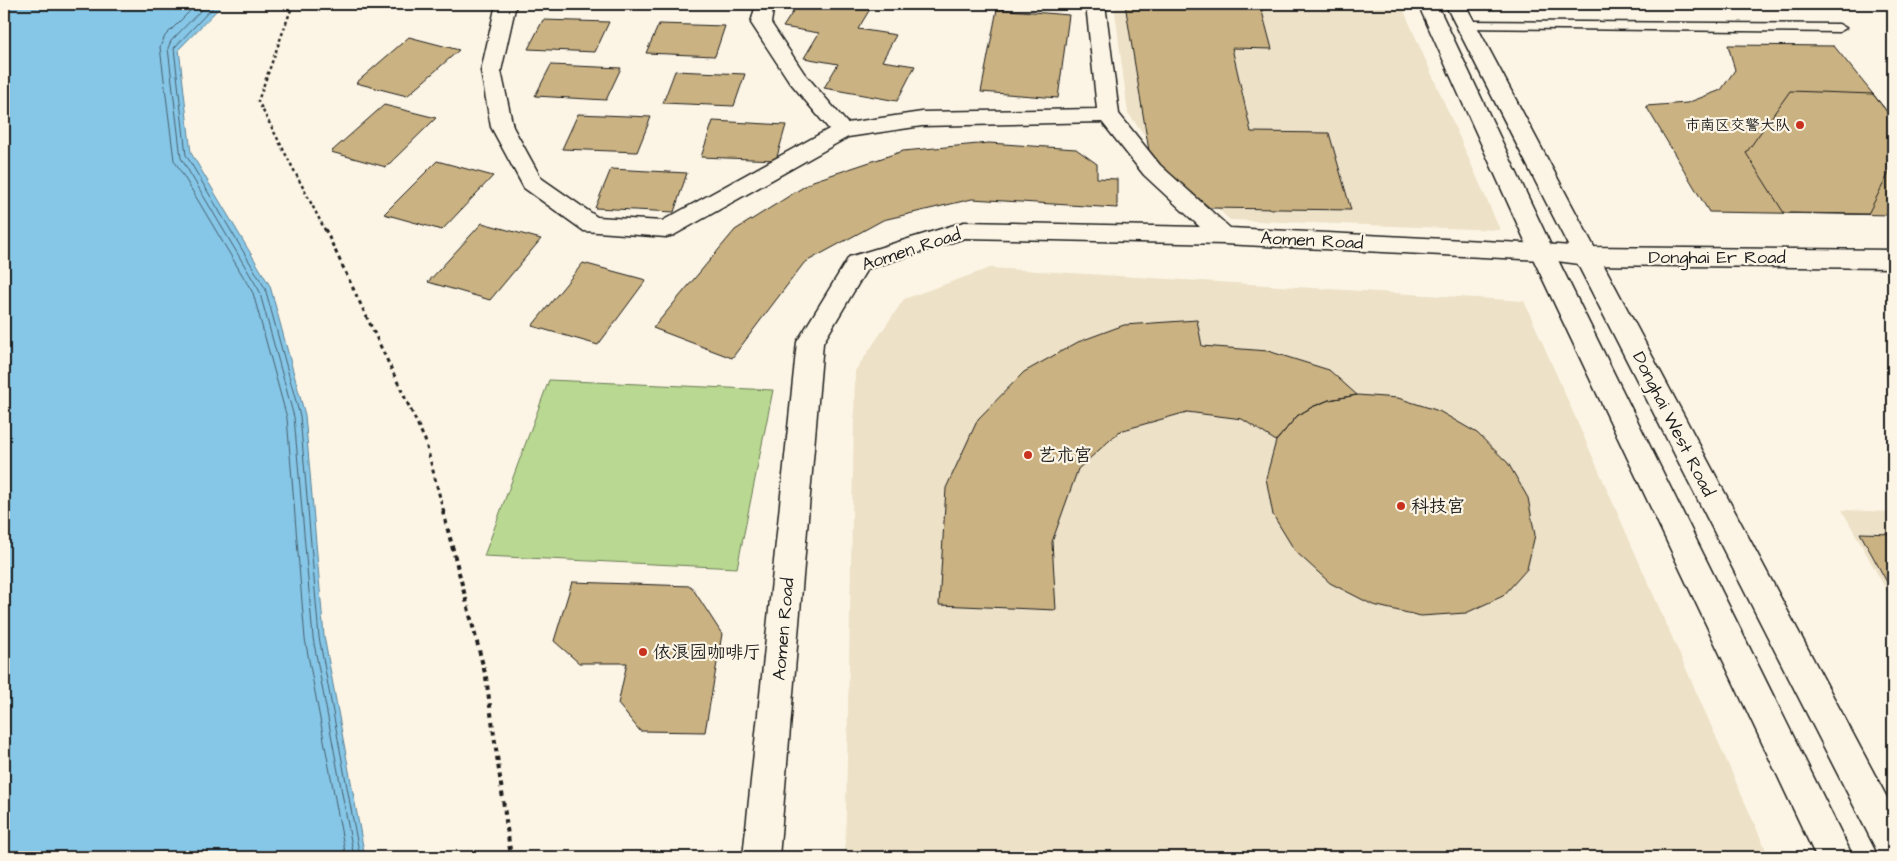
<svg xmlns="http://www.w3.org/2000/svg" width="1897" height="861" font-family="'Architects Daughter','LXGW WenKai TC',sans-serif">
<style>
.built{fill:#ede1c7}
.green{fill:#b9d891;stroke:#6a7a56}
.water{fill:#86c6e7;stroke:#5c8296}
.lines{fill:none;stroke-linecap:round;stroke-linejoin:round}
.shore{stroke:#46606d;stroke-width:1}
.building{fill:#cab282;stroke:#1c1c1c}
.service-casing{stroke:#1c1c1c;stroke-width:3}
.minor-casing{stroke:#1c1c1c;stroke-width:3}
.tertiary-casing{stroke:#1c1c1c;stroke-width:3}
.secondary-casing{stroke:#1c1c1c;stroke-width:3}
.path-far2{stroke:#1c1c1c;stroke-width:2.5;stroke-dasharray:3 3;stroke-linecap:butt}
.path-far1{stroke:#1c1c1c;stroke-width:3;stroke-dasharray:4 4;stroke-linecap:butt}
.path{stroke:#1c1c1c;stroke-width:4;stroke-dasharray:4.5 4.5;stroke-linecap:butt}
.service{fill:#fcf5e5;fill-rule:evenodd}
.minor{fill:#fcf5e5;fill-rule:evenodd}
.tertiary{fill:#fcf5e5;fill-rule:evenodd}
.secondary{fill:#fcf5e5;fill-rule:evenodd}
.poi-dot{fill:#c8321e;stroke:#fcf5e5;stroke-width:2}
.labels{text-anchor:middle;stroke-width:4.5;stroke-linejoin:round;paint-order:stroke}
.far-poi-label{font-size:15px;fill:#1c1c1c;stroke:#fcf5e5;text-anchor:end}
.street-label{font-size:18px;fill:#1c1c1c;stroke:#fcf5e5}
.poi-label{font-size:18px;fill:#1c1c1c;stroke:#fcf5e5;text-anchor:start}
</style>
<rect width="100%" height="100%" fill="#fcf5e5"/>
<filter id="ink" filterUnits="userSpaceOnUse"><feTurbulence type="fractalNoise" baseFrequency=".02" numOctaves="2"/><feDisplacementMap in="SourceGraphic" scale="10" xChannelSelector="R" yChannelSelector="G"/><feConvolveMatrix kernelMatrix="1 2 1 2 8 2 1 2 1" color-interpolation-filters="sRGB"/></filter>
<g filter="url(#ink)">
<path class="built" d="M1114 4H1401L1500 230 1230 220 1161 157 1128 113Z
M990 268 1524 301 1769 857H845L855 371 904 299Z
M1842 510 1893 512V602Z"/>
<path class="green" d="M549 380 773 390 737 568 484 556Z"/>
<path class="water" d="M4 4H223L179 49 191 153 270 286 305 415 324 636 365 857H4Z"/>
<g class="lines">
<path class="shore" d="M197 4 165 36 160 47 174 160 253 293 287 418 305 639 346 857
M207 4 171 41 168 48 181 158 259 290 294 417 313 638 354 857
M216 4 174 48 186 155 265 288 300 416 319 637 360 857"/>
</g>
<path class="building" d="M798 4H838L870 9 858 29 896 35 882 61 915 66 897 101 824 88 838 64 804 58 819 33 783 27Z
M1125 4H1260L1272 49 1232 48 1251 132 1329 133 1351 210 1210 208 1150 157Z
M1698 4H1800L1803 7 1701 6Z
M997 9 1069 15 1058 98 981 92Z
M543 20 609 22 595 52 528 49Z
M659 24 725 26 715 56 646 53Z
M409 37 459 50 407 96 356 83Z
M1728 45 1834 46 1893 119V215L1709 212 1646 106 1687 103 1721 90 1735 70Z
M551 65 621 68 606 100 535 96Z
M675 71 745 74 734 106 663 103Z
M1790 91 1873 94 1893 119V165L1868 214 1784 213 1746 153Z
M384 105 436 118 386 167 331 152Z
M578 114 651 117 637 152 562 149Z
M713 121 786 125 776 160 701 157Z
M989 143 1076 149 1097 164V178L1117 179V208L972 199 883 220 804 263 732 358 653 328 735 230 813 181 903 151Z
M437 161 493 176 442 230 384 214Z
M611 169 687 173 674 212 595 208Z
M482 223 541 239 490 300 428 282Z
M583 263 646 280 598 345 532 326Z
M1197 320 1202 346 1268 351 1329 370 1357 395 1329 400 1312 407 1297 416 1276 441 1242 419 1187 412 1120 431 1078 469 1052 542 1056 610 939 605 946 488 978 419 1024 372 1078 342 1124 325Z
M1357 395 1398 398 1439 411 1477 433 1508 463 1528 498 1535 535 1527 569 1503 596 1466 613 1421 616 1373 605 1330 583 1295 551 1273 515 1266 478 1276 441 1297 416 1312 407 1329 400Z
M1860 533 1893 534V593Z
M572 582 691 586 722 634 705 732 640 731 618 704 627 663H579L554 641Z"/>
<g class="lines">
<g class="service-casing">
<path id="service" d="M1466 21 1839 24 1846 28 1839 32 1461 28 1459 25 1461 22Z"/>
</g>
<g class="minor-casing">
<path id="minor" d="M496 4H516L501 71 513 127 541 178 597 217 662 221 829 129 789 81 751 23 756 4H774L771 23 804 73 847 123 922 112 1097 109 1086 4H1105L1119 114 1160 165 1230 228 1542 244 1550 246 1554 252 1550 258 1542 260 1224 244 965 238 867 269 823 343 779 857H743L797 342 849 257 964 222 1200 227 1144 175 1102 122 922 126 848 137 674 235 666 237 584 231 524 188 491 127 481 71Z"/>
</g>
<g class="tertiary-casing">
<path id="tertiary" d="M1542 244 1587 247 1893 250V268L1587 265 1534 258 1530 252 1534 246Z"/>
</g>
<g class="secondary-casing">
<path id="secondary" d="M1418 4H1437L1554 252 1853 857H1816L1530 252Z
M1445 4H1465L1893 809V857H1880Z"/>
</g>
<path class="path-far2" d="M293 4 258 101 325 230"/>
<path class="path-far1" d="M325 229 425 440 444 513"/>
<path class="path" d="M443 511 486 677 511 857"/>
<use href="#service" class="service"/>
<use href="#minor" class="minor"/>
<use href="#tertiary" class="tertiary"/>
<use href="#secondary" class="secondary"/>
</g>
</g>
<g class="poi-dot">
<circle cx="1800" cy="125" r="5"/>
<circle cx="1028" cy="455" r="5"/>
<circle cx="1401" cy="506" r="5"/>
<circle cx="643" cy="652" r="5"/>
</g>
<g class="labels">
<g class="far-poi-label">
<text x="1790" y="130">市南区交警大队</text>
</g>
<g class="street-label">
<text transform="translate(1312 240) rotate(3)" y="6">Aomen Road</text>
<text transform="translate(911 249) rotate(-18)" y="6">Aomen Road</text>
<text x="1717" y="263">Donghai Er Road</text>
<text transform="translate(1674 424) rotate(63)" y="6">Donghai West Road</text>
<text transform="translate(783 629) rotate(-85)" y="6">Aomen Road</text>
</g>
<g class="poi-label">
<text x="1038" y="461">艺术宫</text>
<text x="1411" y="512">科技宫</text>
<text x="653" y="658">依浪园咖啡厅</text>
</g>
</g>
<rect width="1897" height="861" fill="none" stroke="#fcf5e5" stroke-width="20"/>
<rect x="10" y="10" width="1877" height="841" fill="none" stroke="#1c1c1c" stroke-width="2" filter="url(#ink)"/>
</svg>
